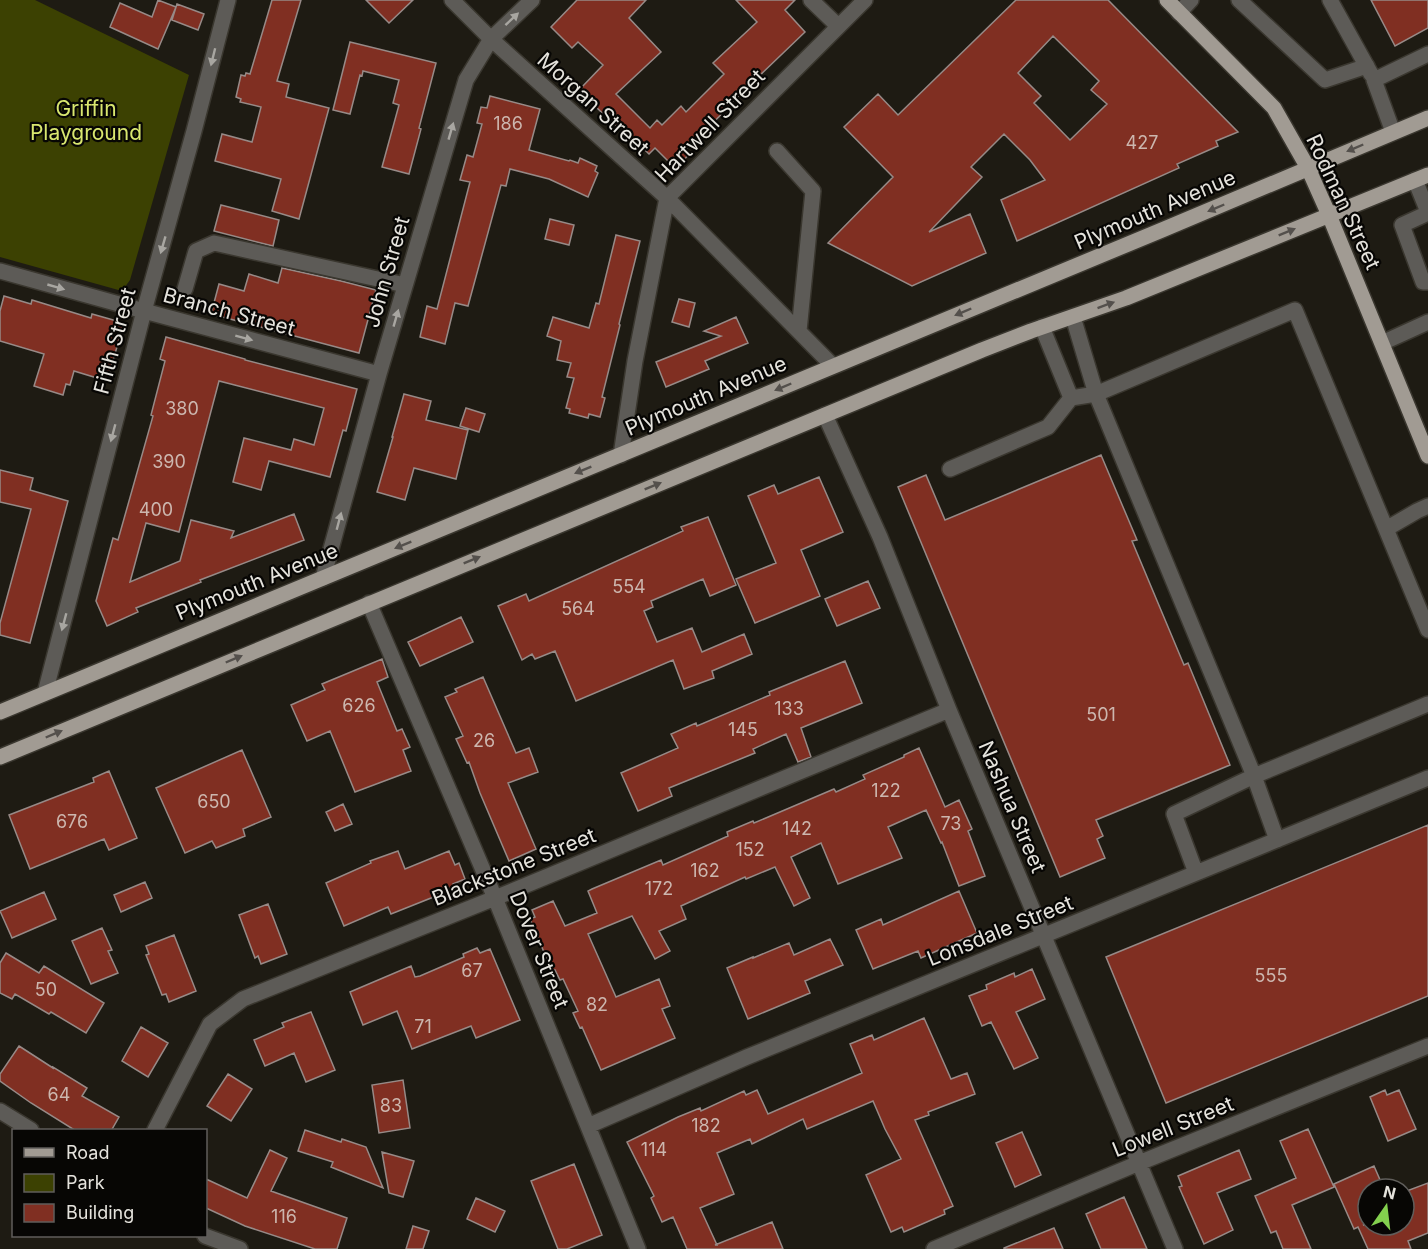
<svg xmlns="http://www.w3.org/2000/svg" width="1428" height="1249" font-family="Inter,sans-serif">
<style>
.green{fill:#3c4102}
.building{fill:#802f22;stroke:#978a87;stroke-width:1.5;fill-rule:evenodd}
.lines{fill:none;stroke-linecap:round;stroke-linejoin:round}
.minor-casing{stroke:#3a372f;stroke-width:18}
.major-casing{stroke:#3a372f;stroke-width:18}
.minor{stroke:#5d5b57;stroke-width:15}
.major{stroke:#a19b93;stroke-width:15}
.oneway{fill:#a8a6a1}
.oneway2{fill:#54504c}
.labels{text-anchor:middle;stroke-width:4.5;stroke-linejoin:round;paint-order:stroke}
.number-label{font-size:18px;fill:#ccb6ae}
.street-label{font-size:21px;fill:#e5e3dd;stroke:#070604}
.park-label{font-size:21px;fill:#d9e76f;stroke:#070604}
</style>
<rect width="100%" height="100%" fill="#1e1b13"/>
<path class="green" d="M0 0H35L189 75 130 280 122 291 0 257Z"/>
<path class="building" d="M158 0 176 7 177 4 204 14 198 30 172 20 176 7 158 49 110 27 120 3 152 17Z
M272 0H301L277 81 289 84 286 97 329 108 299 219 272 211 281 179 215 161 222 134 252 142 261 107 240 102 241 99 236 97 241 75 245 76 246 73 250 74Z
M366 0H413L389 23Z
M577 0H646L629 18 661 52 616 94 650 128 657 120 662 125 681 106 686 112 724 74 713 63 757 22 736 0H795L785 10 805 32 730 104 731 105 686 149 690 153 676 169 655 148 649 154 621 127 619 129 596 107 598 105 581 88 603 65 578 42 572 48 551 27Z
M1016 0H1108L1238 132 1216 141 1218 146 1177 164 1179 168 1017 241 1001 200 1045 180 1030 160 1004 134 971 167 982 177 929 232 970 214 986 253 912 286 828 243 893 177 844 127 878 94 898 115ZM1053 36 1099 81 1091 90 1107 104 1070 140 1034 103 1041 96 1018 73Z
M1371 0H1428V28L1395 46Z
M350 42 436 63 419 128 421 129 409 174 382 167 399 105 393 103 399 80 363 71 362 76 360 75 350 114 333 110Z
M490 96 540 109 529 150 569 161 570 160 578 163 580 158 597 166 595 171 598 173 588 197 549 179 510 169 506 186 501 185 468 306 455 303 445 344 420 337 427 306 437 309 470 182 460 180 467 155 473 157 482 124 477 123 481 107 487 108Z
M221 205 279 220 273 246 214 231Z
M550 219 574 225 569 245 545 239Z
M616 235 640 241 619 324 620 325 602 397 605 398 600 417 589 414 588 418 569 413 570 409 566 408 574 378 567 377 571 363 557 360 561 341 547 336 553 317 589 328 596 303 599 304Z
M282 268 341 281 376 290 359 353 211 314 219 284 244 291 249 274 278 283Z
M4 296 31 304 32 300 91 318 92 314 124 323 107 381 74 371 70 385 66 384 63 395 34 386 44 354 0 341V311Z
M679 299 695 303 689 327 672 322Z
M736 317 748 343 705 361 709 369 666 387 656 362 721 336 704 331Z
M166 337 245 359V360L357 389 346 431 343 430 330 477 269 461 261 490 233 482 244 438 291 450 294 439 314 445 324 408 219 381 179 532 146 523 130 582 180 561 191 520 234 531 231 538 294 514 304 540 200 580 201 582 136 608 138 612 107 626 96 601 113 538 118 540 153 416 151 415 165 361 160 359Z
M404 394 431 401 426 420 468 430 456 479 414 468 405 500 377 492 393 437H392Z
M466 408 485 414 479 432 460 426Z
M1101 455 1137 540 1132 541 1184 665 1188 663 1230 765 1096 820 1103 836 1097 839 1105 858 1060 877 898 487 926 475 945 520Z
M0 470 33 478 30 490 68 501 30 643 0 635V623L31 509 0 502Z
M819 477 843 532 801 550 820 596 755 623 736 579 776 563 748 496 774 485 778 494Z
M708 517 736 585 710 596 703 579 651 601 653 607 644 611 657 642 692 628 702 652 744 634 752 654 712 671 714 678 684 689 673 660 576 701 555 651 535 659 532 654 522 660 498 606 526 594 529 601 683 531 681 527Z
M868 581 880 608 837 626 825 599Z
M461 617 473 642 420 666 408 642Z
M382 659 388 677 377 682 397 731 402 729 410 747 403 750 411 771 355 792 330 731 307 741 291 705 325 690 322 684Z
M845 661 862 703 801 728 811 757 798 762 786 734 753 749 755 753 669 788 672 796 638 811 621 773 678 748 671 734 696 723 697 726 770 695 769 692Z
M483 677 516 753 529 748 538 772 508 783 536 849 509 861 480 793 469 762 467 763 456 739 463 736 445 697 457 692 455 689Z
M919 748 945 807 959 800 972 829 968 831 985 876 959 886 942 842 941 843 926 810 888 827 902 858 838 884 821 843 791 857 810 898 794 906 775 867 746 879 745 877 681 906 686 919 659 931 670 951 655 959 632 916 588 934 616 997 659 979 670 1006 662 1009 675 1038 601 1070 582 1027 580 1028 573 1013 578 1011 563 979 560 980 555 970 552 971 530 919 535 917 532 910 553 901 565 926 597 913 588 891 592 889 661 860 663 865 728 836 727 832 753 821 754 823 834 789 836 792 865 779 863 775 904 757V755Z
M242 750 271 817 243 829 245 836 216 848 212 841 185 853 156 788Z
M109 771 137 838 109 850 104 839 30 869 9 815 94 782 93 778Z
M343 804 352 824 335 831 326 812Z
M1428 825V996L1166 1103 1106 957Z
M398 851 405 869 449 851 455 865 459 863 465 879 453 884 454 887 435 894 436 896 391 914 388 907 344 926 326 883 371 863 370 861Z
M145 882 152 898 121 912 114 895Z
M959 891 977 933 921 958 918 951 873 969 856 930 881 919 883 925Z
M44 892 56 919 12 938 0 911Z
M268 904 287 954 261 964 258 956 255 958 239 915Z
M102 928 112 950 108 951 118 973 91 984 72 941Z
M174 935 196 991 169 1002 166 994 162 995 146 955 149 954 146 946Z
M830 939 843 965 805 981 810 993 748 1019 727 968 753 957V958L789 943 794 955Z
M477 948 480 953 490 949 520 1020 476 1038 471 1026 412 1049 397 1011 363 1025 350 992 411 966 415 977 420 976 464 957 463 954Z
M6 953 39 973 44 966 104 1003 86 1033 51 1012 49 1014 15 994 12 999 0 993V963Z
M1032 969 1045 999 1016 1012 1038 1058 1014 1069 991 1022 982 1026 969 996 987 989 986 985 1014 973 1015 977Z
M311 1012 335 1070 306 1082 294 1053 265 1066 254 1040 284 1027 282 1023Z
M924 1018 951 1079 967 1073 975 1094 928 1112 929 1115 915 1120 953 1206 944 1210 945 1214 904 1232 902 1227 891 1232 866 1175 901 1159 885 1129 873 1101 807 1129 803 1119 752 1144 750 1139 717 1153 734 1194 700 1208 717 1245H715L772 1222 783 1249H687L673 1217 662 1222 651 1198 654 1196 627 1142 678 1117 700 1108 701 1111 744 1091 746 1095 757 1090 768 1114 862 1073 850 1044 872 1035 874 1040Z
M141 1027 168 1043 148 1077 122 1061Z
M19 1046 53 1068V1067L87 1088 82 1096 119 1117 111 1131H76L31 1103 0 1081V1074Z
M228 1074 252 1089 231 1121 207 1106Z
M403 1080 410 1128 379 1133 372 1085Z
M1385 1090 1387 1095 1399 1090 1416 1129 1388 1141 1370 1097Z
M1308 1129 1334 1187 1292 1205 1311 1249H1283L1276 1231 1271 1233 1255 1196 1296 1178 1280 1141Z
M305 1130 341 1142 342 1139 366 1147 383 1188 331 1167 333 1162 298 1151Z
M1022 1132 1041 1175 1015 1187 996 1143Z
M270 1150 287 1158 271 1191 347 1218 337 1249H315L245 1226 206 1208V1179L247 1198Z
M1239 1150 1251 1179 1217 1193 1233 1230 1204 1244 1179 1187 1182 1186 1178 1176Z
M382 1152 414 1161 403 1197 389 1193Z
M574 1164 602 1235 567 1249H558L531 1181Z
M1374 1166 1384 1189H1368V1223L1363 1225H1404V1192L1428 1183V1233L1408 1241 1411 1249H1368L1358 1227 1354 1229 1334 1184Z
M1124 1197 1147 1249H1101L1086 1214Z
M476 1198 505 1211 495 1232 467 1219Z
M413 1226 429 1231 423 1249H406Z
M1054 1228 1063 1249H1004V1248Z"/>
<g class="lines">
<g class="minor-casing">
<path id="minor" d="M452 0 491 39 667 198 833 366
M811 0 838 26
M1239 0 1325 80 1367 66
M1330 0 1371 74
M1179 13 1191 0
M1393 132 1374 80 1428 54
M777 151 813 191 799 331
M1415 180 1428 212
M1428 213 1402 225 1423 282H1428
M0 271 144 311 379 374
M185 289 196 251 214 243 405 285
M1073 317 1096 394 1254 776 1277 840
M1382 343 1428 322
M1071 398 1096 394 1295 310 1428 630
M825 415 880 537 949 710 1175 1249
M621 455 635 361 667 198 865 0
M950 469 1048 427 1071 398 1042 327
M1386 529 1417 511 1428 506
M323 578 379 374 466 80 491 39 532 0
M369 603 495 898 638 1249
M45 693 144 311 194 131 228 0
M1196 873 1174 814 1254 776 1428 704
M0 1111 31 1130
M588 1126 747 1057 1428 778
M155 1130 210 1024 243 999 495 898 949 710
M205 1236 240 1249
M934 1249 1139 1163 1428 1046"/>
</g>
<g class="major-casing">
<path id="major" d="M1167 0 1274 108 1308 168 1329 215 1428 456
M0 712 1162 230 1428 118
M0 757 982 350 1031 331 1126 298 1428 175"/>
</g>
<use href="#minor" class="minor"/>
<use href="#major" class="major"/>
</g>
<defs><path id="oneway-solid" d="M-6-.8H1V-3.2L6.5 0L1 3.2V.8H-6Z" transform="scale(1.5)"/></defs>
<g class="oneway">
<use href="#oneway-solid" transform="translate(512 19) rotate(-43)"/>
<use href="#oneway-solid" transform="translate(213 57) rotate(104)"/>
<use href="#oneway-solid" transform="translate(451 131) rotate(-74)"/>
<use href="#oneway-solid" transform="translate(163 245) rotate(106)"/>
<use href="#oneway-solid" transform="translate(56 287) rotate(16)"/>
<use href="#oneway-solid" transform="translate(396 318) rotate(-74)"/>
<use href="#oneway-solid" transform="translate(244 338) rotate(15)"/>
<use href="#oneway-solid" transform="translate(113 433) rotate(105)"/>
<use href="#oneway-solid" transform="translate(339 521) rotate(-75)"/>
<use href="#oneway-solid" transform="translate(64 622) rotate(105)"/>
</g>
<g class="oneway2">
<use href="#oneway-solid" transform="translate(1355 148) rotate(157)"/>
<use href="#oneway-solid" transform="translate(1216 208) rotate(157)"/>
<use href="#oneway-solid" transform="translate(1287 232) rotate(-22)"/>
<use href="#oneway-solid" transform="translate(1106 305) rotate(-20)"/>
<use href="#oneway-solid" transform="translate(963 312) rotate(157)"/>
<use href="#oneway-solid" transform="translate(783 387) rotate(157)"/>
<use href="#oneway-solid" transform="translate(583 470) rotate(158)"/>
<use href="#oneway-solid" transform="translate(653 486) rotate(-22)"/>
<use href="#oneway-solid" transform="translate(403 545) rotate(158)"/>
<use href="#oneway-solid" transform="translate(472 560) rotate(-22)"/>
<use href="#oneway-solid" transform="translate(234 659) rotate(-23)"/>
<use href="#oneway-solid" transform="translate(54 734) rotate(-23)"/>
</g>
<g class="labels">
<g class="number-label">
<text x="508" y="130">186</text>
<text x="1142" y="149">427</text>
<text x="182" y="415">380</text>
<text x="169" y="468">390</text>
<text x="156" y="516">400</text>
<text x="629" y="593">554</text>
<text x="578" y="615">564</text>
<text x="359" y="712">626</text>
<text x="789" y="715">133</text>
<text x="1101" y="721">501</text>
<text x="743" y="736">145</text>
<text x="484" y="747">26</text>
<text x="886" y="797">122</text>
<text x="214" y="808">650</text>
<text x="72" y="828">676</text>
<text x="951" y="830">73</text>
<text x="797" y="835">142</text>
<text x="750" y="856">152</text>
<text x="705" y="877">162</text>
<text x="659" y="895">172</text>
<text x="472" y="977">67</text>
<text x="1271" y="982">555</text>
<text x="46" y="996">50</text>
<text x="597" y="1011">82</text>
<text x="423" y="1033">71</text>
<text x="59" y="1101">64</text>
<text x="391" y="1112">83</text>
<text x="706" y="1132">182</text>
<text x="654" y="1156">114</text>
<text x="284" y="1223">116</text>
</g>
<g class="street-label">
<text transform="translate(593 104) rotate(42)" y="7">Morgan Street</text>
<text transform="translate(710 126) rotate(-46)" y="7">Hartwell Street</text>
<text transform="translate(1343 202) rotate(65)" y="7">Rodman Street</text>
<text transform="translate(1155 210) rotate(-23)" y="7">Plymouth Avenue</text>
<text transform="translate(387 272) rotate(-74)" y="7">John Street</text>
<text transform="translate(229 312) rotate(15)" y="7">Branch Street</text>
<text transform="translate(115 341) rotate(-75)" y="7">Fifth Street</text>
<text transform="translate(706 396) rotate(-23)" y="7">Plymouth Avenue</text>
<text transform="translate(257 582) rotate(-22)" y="7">Plymouth Avenue</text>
<text transform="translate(1012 807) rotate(67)" y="7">Nashua Street</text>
<text transform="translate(514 867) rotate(-22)" y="7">Blackstone Street</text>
<text transform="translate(1000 931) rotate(-22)" y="7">Lonsdale Street</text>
<text transform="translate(539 950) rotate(68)" y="7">Dover Street</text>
<text transform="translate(1173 1127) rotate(-22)" y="7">Lowell Street</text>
</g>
<g class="park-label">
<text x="86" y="116">Griffin<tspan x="86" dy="24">Playground</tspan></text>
</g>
</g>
<rect x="12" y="1129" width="195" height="108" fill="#070604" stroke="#605e5b" stroke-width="1.5"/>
<rect x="24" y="1148" width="30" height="9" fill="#a19b93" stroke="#605e5b" stroke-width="1.5"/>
<text x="66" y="1159" font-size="18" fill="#e5e3dd">Road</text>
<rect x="24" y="1174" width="30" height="18" fill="#3c4102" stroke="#605e5b" stroke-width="1.5"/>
<text x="66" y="1189" font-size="18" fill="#e5e3dd">Park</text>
<rect x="24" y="1204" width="30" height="18" fill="#802f22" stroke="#605e5b" stroke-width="1.5"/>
<text x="66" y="1219" font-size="18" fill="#e5e3dd">Building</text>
<g transform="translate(1386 1207) rotate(14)"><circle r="28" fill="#070604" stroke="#605e5b" stroke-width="1.5"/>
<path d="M0-4.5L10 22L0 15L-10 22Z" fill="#83d04e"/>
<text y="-9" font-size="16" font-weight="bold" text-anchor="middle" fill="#e5e3dd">N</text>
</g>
</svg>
